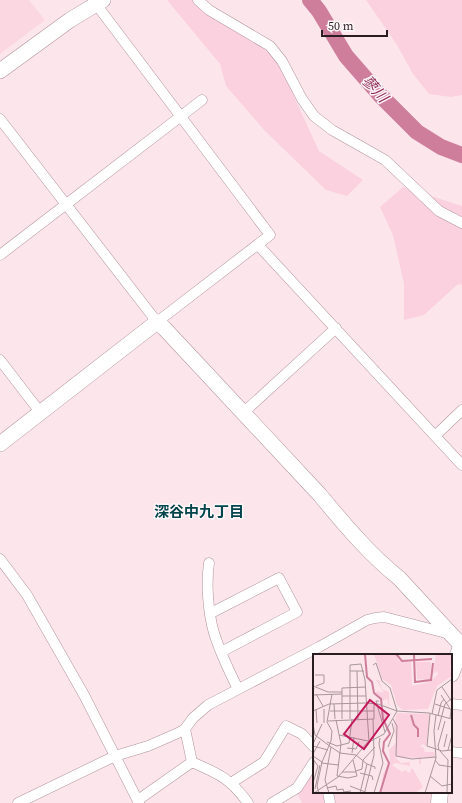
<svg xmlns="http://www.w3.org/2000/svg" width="462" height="803" font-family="'Source Serif 4','Noto Sans JP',serif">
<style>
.built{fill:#fbd7e2}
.green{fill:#fbd1df}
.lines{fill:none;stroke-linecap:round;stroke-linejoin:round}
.river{stroke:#ce7e9b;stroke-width:16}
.street-casing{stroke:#b3929c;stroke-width:11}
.secondary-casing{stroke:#b3929c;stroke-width:16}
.primary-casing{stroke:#b3929c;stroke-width:17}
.street{stroke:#fff;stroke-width:10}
.secondary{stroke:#fff;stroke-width:15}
.primary{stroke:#fff;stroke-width:16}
.labels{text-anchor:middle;stroke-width:3;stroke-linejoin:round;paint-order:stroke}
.water-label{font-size:15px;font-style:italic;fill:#8c2d57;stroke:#fff7f9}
.neighbourhood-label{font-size:15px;font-weight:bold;fill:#01444b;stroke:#fff7f9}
.inset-river{fill:none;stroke:#ce7e9b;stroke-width:2}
.inset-road{fill:none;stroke:#a8969b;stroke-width:1}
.view{fill:#c2185b;fill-opacity:0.15;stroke:#c2185b;stroke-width:2}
.inset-edge{fill:none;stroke:#2a1d21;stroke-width:2}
</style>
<rect width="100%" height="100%" fill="#fce6ec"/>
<path class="built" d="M0 0H29L45 20 0 54Z
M333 792H433V803H335Z"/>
<path class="green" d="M167 0H196L256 42 270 54 280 66 319 151 363 180 347 196 326 190 265 131 226 86 220 64Z
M366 0H462V95L451 97 429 94 413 74 397 45Z
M403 187 462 206V285L458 284 424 315 404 320V284L393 235 380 207Z
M314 769V792H323L326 803H302L296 791Z"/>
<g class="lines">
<path class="river" d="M310 0 319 11 346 56 380 95 417 132 441 147 462 155"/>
<g class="street-casing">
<path id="street" d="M198 0 209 10 270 46 282 61 302 99 314 116 332 130 385 160 439 211 462 223
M0 119 157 322 270 235 96 4
M258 245 462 465
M0 255 202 100
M0 360 40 412
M243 413 336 328
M435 436 462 410
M0 559 27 595 84 695 139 803
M209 563C206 584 208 612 214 633 220 652 229 671 238 689
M211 613 279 578 297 612 221 652
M451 704 462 705
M185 729 192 762
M451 752 462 753
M192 762C219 774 230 778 248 803
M231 783 264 762 286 726 302 734 314 747
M328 792 330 803
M138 800 192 762
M18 803 115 756 148 746 178 733 185 729 193 718 208 705 319 647 367 620 375 618 384 617 450 634
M272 803 297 788 314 762"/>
</g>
<g class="secondary-casing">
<path id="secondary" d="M0 71 70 20 103 0
M0 444 157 322 164 328 320 495C344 524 369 554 399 578L461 645"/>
</g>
<g class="primary-casing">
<path id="primary" d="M451 674 462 644
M439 803 440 792"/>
</g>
<use href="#street" class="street"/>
<use href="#secondary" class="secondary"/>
<use href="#primary" class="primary"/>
</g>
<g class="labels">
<g class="water-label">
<text transform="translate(375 89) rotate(48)" y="5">蓼川</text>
</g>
<g class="neighbourhood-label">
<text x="199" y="517">深谷中九丁目</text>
</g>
</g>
<g transform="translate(313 654)">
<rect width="139" height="139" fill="#fce6ec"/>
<path d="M61 0H82L86 7 98 8 99 32 117 28 125 20 124 17 120 20 123 0H139V12L136 13 139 14V22L124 32 115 55 90 56 84 51 78 31 69 25ZM103 8H118L117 26 104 25ZM63 26H66L69 35 76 38V54L74 44 70 47 62 39 64 37 71 39ZM84 59 117 60 113 92 109 90 107 93H110L112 98H121V96L122 103 108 104V110H106V104L82 103 88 109 97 108V112L82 109 79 111 89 118 92 116 97 119 98 114 100 115 110 133 102 139H67L70 120 77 107 76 96 83 89 81 69Z" fill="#fbd1df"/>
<path class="inset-river" d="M52 0 54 23 59 28 61 39 68 45 70 65 77 80 71 88 70 97 76 109 67 139M83 0 89 7 119 5M101 0 102 29M102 28 118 26 120 9M98 61 101 71 105 75V83"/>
<path class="inset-road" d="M37 17H51M44 17 45 65M2 21H11V29L3 32M129 33 139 48M1 35 0 32 15 38H29M3 40 10 52M0 41 29 40M128 41 138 56 137 65M29 42H53M66 47H63L72 78M21 50 22 65M122 50 137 55M3 55 4 69M0 57 16 50 53 49 65 50 84 57 77 34 69 27 63 9 60 11M17 57H61M117 60 114 92 129 97 139 96M119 60 124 36 139 25M125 62 128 49 131 45M29 65V34L53 33M37 65V11L48 10 52 26 56 88M80 65 84 72 83 102 99 105 123 103M23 66 28 90 24 122 35 124 44 122 40 106M15 67 61 65V49M11 69V55M0 70 2 81 18 93M125 76 132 50 139 44M26 81 55 87M14 88 24 92 36 89 39 65M0 90 9 70M0 92 15 96M18 93 27 99 43 101 54 110 62 113V115M75 93 81 77 79 69M131 93 134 80M34 94 43 95 46 88M126 96 125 92 132 67M135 96 139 81M127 97 135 106 134 139M39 99 41 83M0 100 7 87M0 102 9 108 4 132 6 139M0 105 5 112 0 129M50 106 62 93M122 106 126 111 139 113M9 108 18 87 19 77 14 68 19 40M8 109 26 111M43 117 49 115 50 106M29 118H43M47 119 59 122 60 126M117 122 129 132 139 130M0 124 1 107M37 132 55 139M14 134 23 132 24 136 30 135 31 138 38 137M2 135 7 111M52 137 61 101 60 65M1 139 25 123 54 89 71 80 84 57 116 59 139 65M16 139 12 126 18 93M47 139 54 110M61 139 70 109 66 90 67 84M112 139 123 104 121 77 123 61"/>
<path class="view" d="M57 46 76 61 51 95 31 80Z"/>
<rect width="139" height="139" class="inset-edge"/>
</g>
<path d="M322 30v6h65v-6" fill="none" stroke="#2a1d21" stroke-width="2"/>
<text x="328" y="30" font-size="12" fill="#2a1d21" stroke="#fff7f9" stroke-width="3" paint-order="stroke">50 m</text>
</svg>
